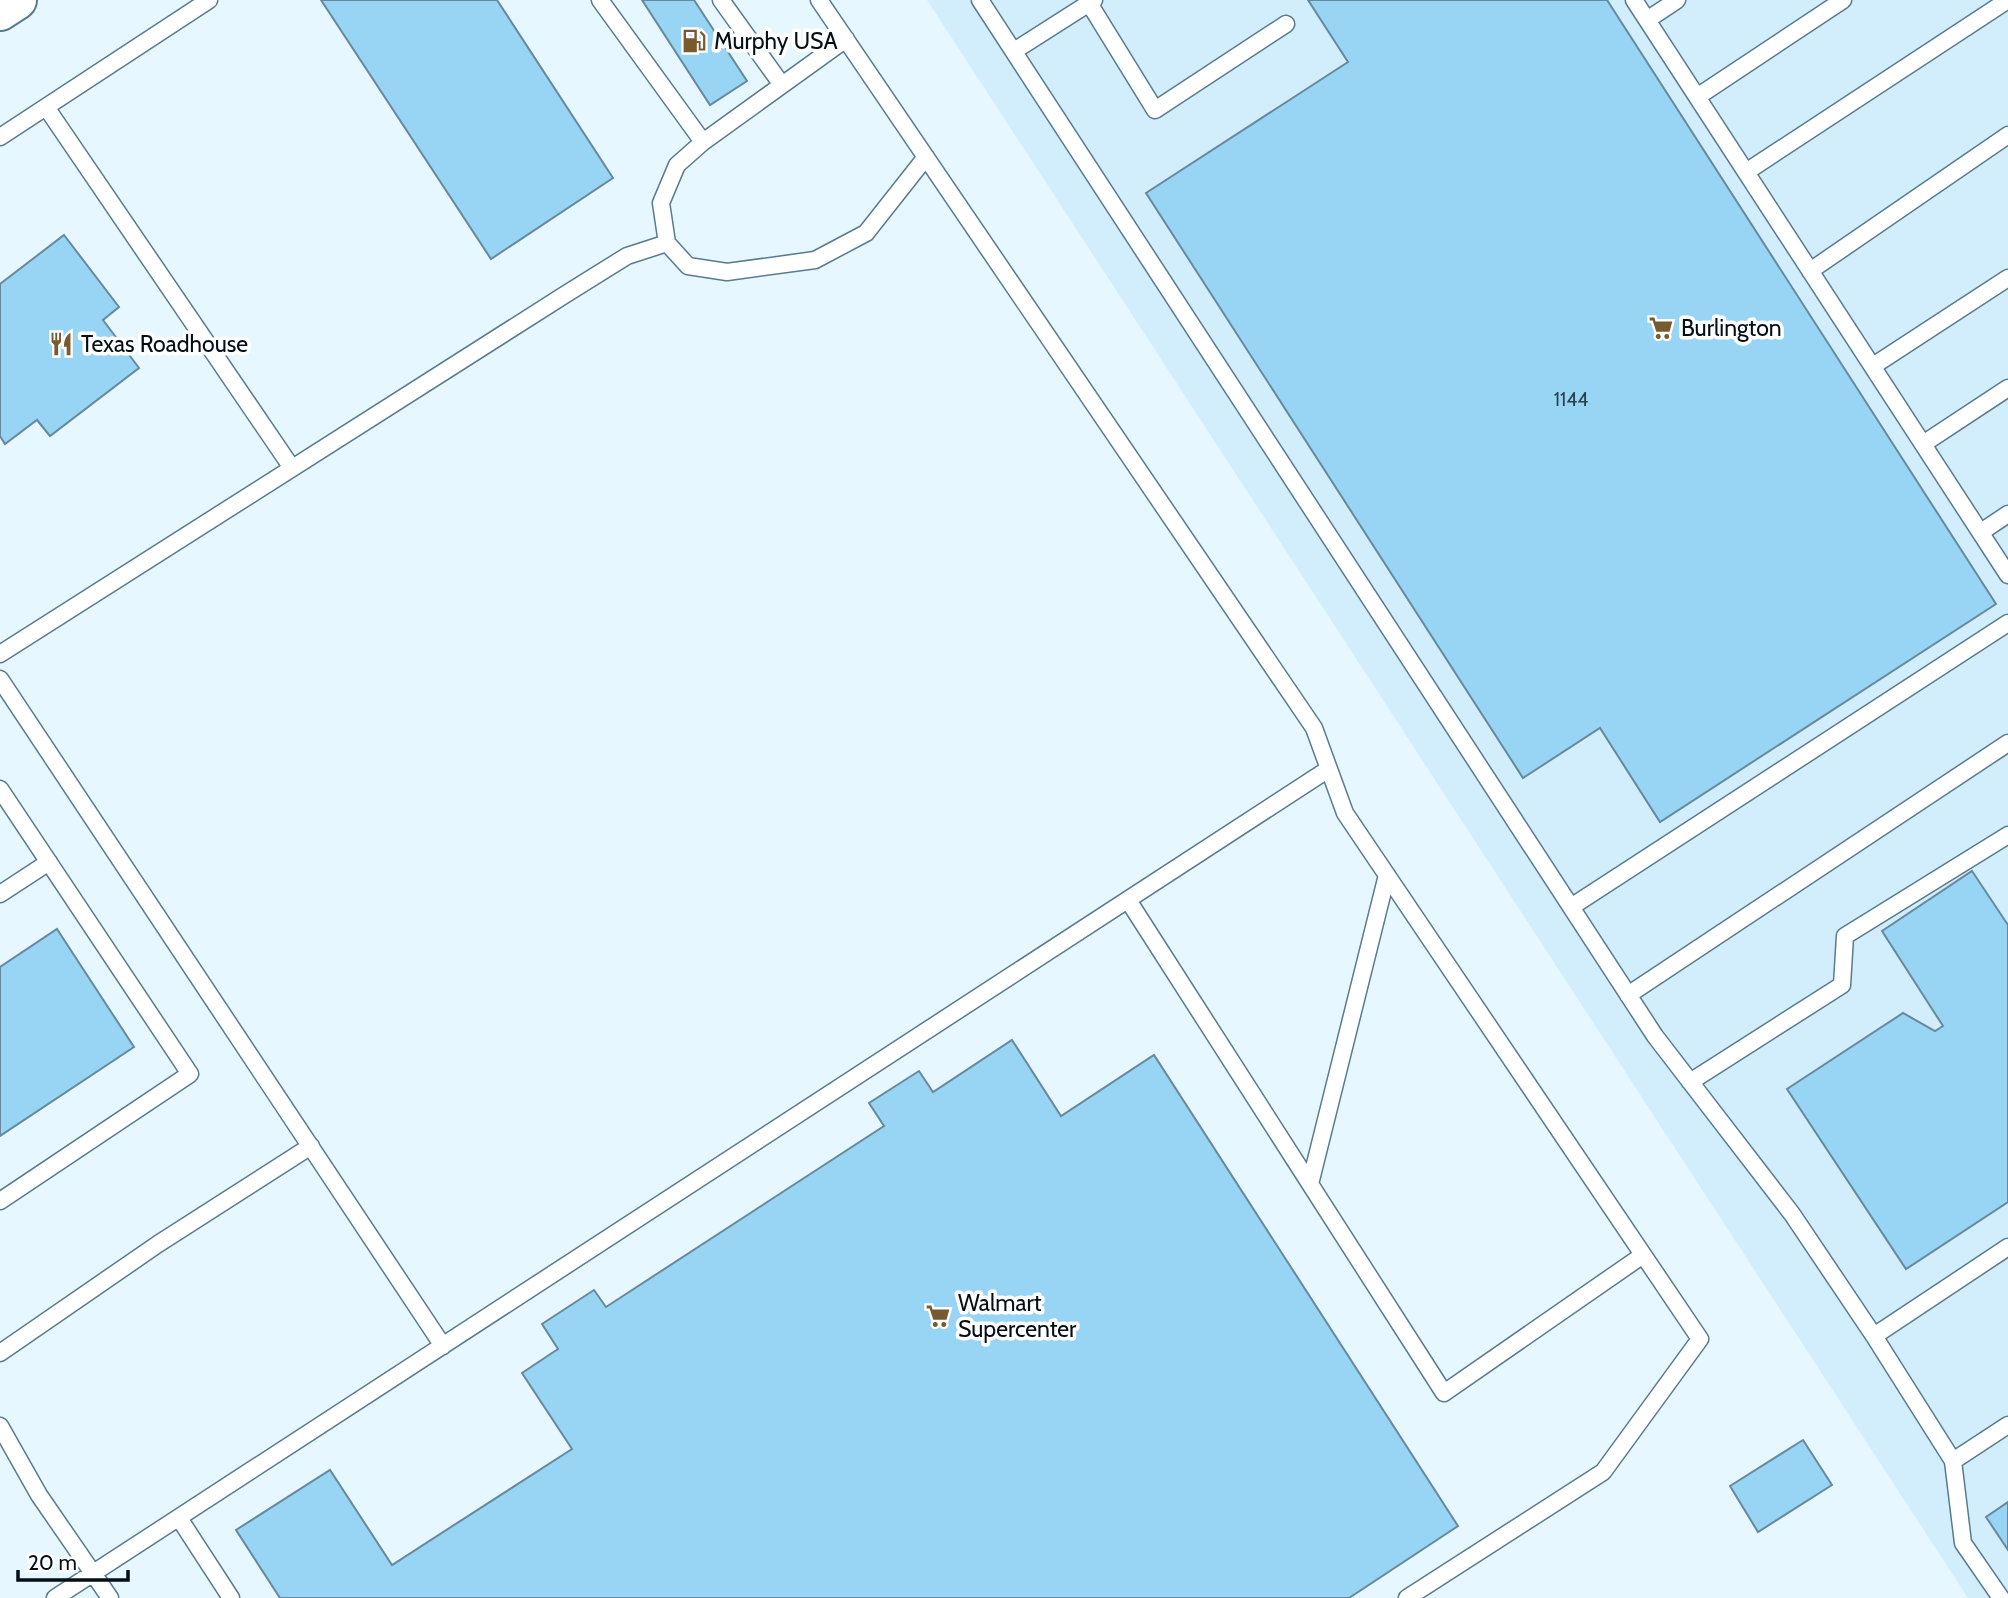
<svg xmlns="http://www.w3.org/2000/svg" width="2008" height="1598" font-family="Cabin,sans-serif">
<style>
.built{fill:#d2eefd}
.building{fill:#98d5f5;stroke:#66899d;stroke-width:2}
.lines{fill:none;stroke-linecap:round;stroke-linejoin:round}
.service-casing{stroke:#587b8d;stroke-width:19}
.secondary-casing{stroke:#587b8d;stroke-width:42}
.service{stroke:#fff;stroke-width:16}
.secondary{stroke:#fff;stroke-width:38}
.labels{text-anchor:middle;stroke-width:7;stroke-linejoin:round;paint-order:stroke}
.number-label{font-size:19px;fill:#28404d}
.poi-label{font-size:23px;fill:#030e15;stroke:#fff;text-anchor:start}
</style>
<rect width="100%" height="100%" fill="#e7f7ff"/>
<path class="built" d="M927 0H2008V1598H1968Z"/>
<path class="building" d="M321 0H497L613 178 491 259Z
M642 0H694L747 81 710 105Z
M1308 0H1607L1996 604 1660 822 1600 728 1523 778 1146 193 1348 62Z
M64 235 119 307 103 320 139 368 50 436 37 420 5 444 0 436V284Z
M1972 871 2008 925V1202L1906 1269 1787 1089 1903 1013 1935 1031 1943 1026 1882 931Z
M57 929 134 1047 0 1136V967Z
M1012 1040 1061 1116 1154 1055 1458 1526 1349 1598H280L236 1530 330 1470 392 1565 572 1449 522 1373 558 1349 542 1324 594 1290 606 1307 884 1126 869 1103 919 1071 933 1092Z
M1803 1440 1832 1485 1758 1532 1730 1486Z
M2008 1502V1550L1986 1517Z"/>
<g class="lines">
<g class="service-casing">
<path id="service" d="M600 0 703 142
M721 0 782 85
M819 0 1314 728 1345 813 1700 1339 1603 1472 1407 1598
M980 0 1655 1036 1792 1214 1874 1336 1953 1461 1963 1543 2001 1598
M1634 0 2008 575
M1089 3 1155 110 1286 24
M1647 20 1677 0
M846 39 703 142 677 165 661 203 667 243 688 266 727 272 815 260 866 233 926 157
M1014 51 1094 0
M1697 97 1843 0
M46 107 292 468
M0 137 209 0
M1746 172 2008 0
M1810 271 2008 135
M1873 366 2008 278
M1923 444 2008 388
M1981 532 2008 514
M0 654 566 294 627 256 667 243
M0 679 443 1346
M0 789 190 1074 0 1201
M0 894 49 862
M1128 900 1444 1393 1643 1255
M1571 907 2008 623
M1628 995 2008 743
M1690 1082 1842 985 1845 936 2008 835
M1310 1184 1387 875
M1874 1336 2008 1247
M0 1353 158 1244 311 1146
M0 1426 39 1495 110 1598
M1953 1461 2008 1425
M179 1518 231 1598
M55 1598 1327 770"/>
</g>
<g class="secondary-casing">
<path id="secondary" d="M0 11 17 0"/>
</g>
<use href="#service" class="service"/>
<use href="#secondary" class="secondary"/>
</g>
<defs>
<g id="fuel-bare" transform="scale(1.89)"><path d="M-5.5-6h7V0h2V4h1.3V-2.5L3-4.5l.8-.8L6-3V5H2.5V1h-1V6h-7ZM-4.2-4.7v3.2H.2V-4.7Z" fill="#775b2e" stroke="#fff" stroke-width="2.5" paint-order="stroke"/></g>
<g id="supermarket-bare" transform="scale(1.89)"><path d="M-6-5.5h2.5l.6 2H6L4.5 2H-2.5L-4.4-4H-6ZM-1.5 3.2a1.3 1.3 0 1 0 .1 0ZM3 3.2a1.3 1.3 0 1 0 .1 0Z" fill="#775b2e" stroke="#fff" stroke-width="2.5" paint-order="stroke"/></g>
<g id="restaurant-bare" transform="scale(1.89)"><path d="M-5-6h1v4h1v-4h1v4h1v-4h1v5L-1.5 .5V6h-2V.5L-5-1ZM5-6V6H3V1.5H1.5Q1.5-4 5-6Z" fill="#775b2e" stroke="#fff" stroke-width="2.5" paint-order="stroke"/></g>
</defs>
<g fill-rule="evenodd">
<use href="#fuel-bare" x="694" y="41"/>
<use href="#supermarket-bare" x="1661" y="328"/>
<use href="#restaurant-bare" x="61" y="344"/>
<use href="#supermarket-bare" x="938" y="1316"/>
</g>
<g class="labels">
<g class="number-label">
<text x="1571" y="406">1144</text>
</g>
<g class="poi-label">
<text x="714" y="49">Murphy USA</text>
<text x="1681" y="336">Burlington</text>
<text x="81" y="352">Texas Roadhouse</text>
<text x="958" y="1311">Walmart<tspan x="958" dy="26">Supercenter</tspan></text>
</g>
</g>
<path d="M18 1570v10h110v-10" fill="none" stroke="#030e15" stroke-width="3.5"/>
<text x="28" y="1570" font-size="21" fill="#030e15" stroke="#ffffff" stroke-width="5" paint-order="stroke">20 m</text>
</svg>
